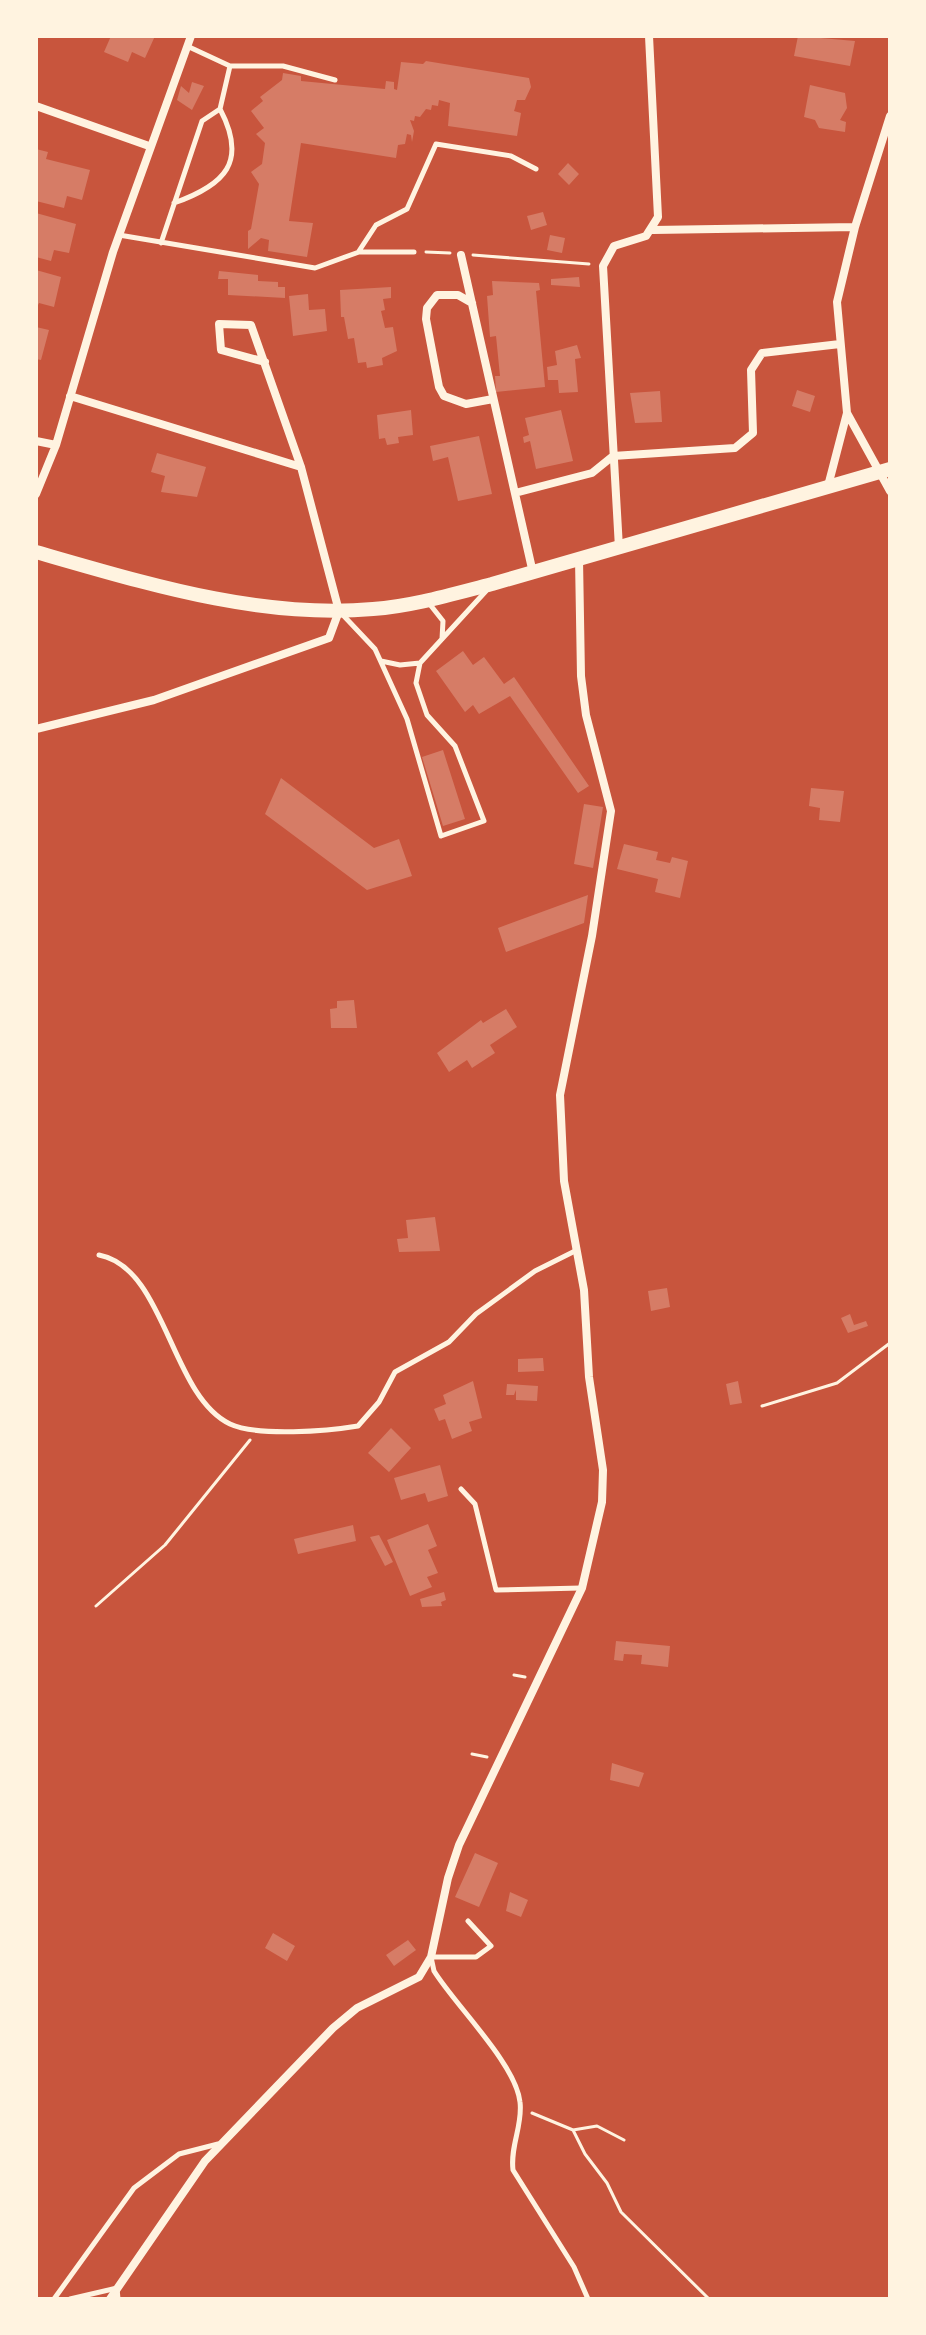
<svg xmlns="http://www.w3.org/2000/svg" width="926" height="2335" font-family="'Nunito Sans',sans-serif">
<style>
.building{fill:#d67c66}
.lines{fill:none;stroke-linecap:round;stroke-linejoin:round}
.path{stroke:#fff3e0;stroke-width:3}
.service{stroke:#fff3e0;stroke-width:5}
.minor{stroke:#fff3e0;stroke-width:8}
.secondary{stroke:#fff3e0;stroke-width:14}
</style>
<rect width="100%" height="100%" fill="#c8553d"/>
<path class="building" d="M111 36 121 38 155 36 145 58 132 52 128 62 104 52Z
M798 36 855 41 850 66 794 56Z
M426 61 529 78 531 87 525 100H517L515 108 514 111 521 113 517 136 448 126 450 103 439 100 438 106 432 105 431 110 426 109 420 117 415 116 414 121 410 120 414 131 412 142 411 135 407 134 405 144 398 145 396 158 301 143 289 221 313 223 307 257 268 251 269 240 261 238 248 249V231L251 229 259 184 251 172 262 164 265 143 256 134 264 128 251 111 263 101 260 97 282 80 283 73 301 76V81L385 89 386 81 394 82V89L397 90 401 62 423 64Z
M192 82 204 86 192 110 177 100 181 86 189 93Z
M810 85 845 93 847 108 840 120 846 122 845 132 819 128 815 120 804 117Z
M36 149 48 152 46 159 90 170 82 200 67 196 64 208 36 201Z
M568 163 579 174 569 185 558 174Z
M543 212 547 225 531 230 527 216Z
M36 213 76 224 69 253 54 250 51 261 36 257Z
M550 235 565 238 562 253 547 250Z
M36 270 61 277 54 307 39 303 36 309Z
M219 271 258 275V281L278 282V287H285V298L228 295V279H218Z
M579 277 580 287 551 285V279Z
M492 281 539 283 540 290 536 291 545 387 496 392 495 376H500L496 336 490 337 487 296 493 295Z
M391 287V298L383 299 385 310 381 311 385 328 393 327 397 351 382 358 383 365 367 368 366 362 358 363 354 338 348 339 344 317H341L340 290Z
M308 294 309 310 325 309 327 331 293 336 289 296Z
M36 327 49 330 41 360 36 359Z
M577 345 581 358 575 359 578 392 559 393 558 380H548L547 367 557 365 555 351Z
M797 390 815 396 810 412 792 406Z
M660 391 662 422 635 423 630 393Z
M411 410 413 435 398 437 399 443 387 445 385 438 379 439 377 415Z
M561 410 573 461 536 469 530 441 524 443 523 437 529 435 525 418Z
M479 436 492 494 458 501 448 457 433 461 430 446Z
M157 453 206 467 197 497 161 492 165 476 151 472Z
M463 651 473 665 484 657 504 684 514 677 589 786 578 793 510 696 479 714 473 705 465 712 436 671Z
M443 750 465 819 443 826 422 757Z
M281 778 374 848 399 839 412 876 367 890 265 814Z
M811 788 844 791 840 822 819 820 820 808 809 806Z
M584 804 603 807 593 868 574 864Z
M624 844 658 852 656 860 670 863 672 857 688 861 680 898 655 892 658 879 617 869Z
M588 895 584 923 506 952 498 928Z
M354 1000 357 1028H331L330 1009 337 1008V1001Z
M506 1009 517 1027 490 1045 495 1053 472 1068 467 1060 449 1072 437 1053 481 1020 483 1023Z
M435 1217 440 1251 399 1252 397 1239 408 1238 406 1220Z
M667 1288 670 1307 651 1311 648 1291Z
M850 1314 854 1325 866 1321 868 1326 848 1333 841 1318Z
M543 1358 544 1371 518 1372V1359Z
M473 1381 482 1418 469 1422 472 1431 452 1439 445 1419 439 1421 434 1409 446 1404 443 1395Z
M738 1381 742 1403 730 1405 726 1384Z
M507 1384 538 1386 537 1401 516 1400V1390L514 1395H506Z
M391 1428 411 1448 389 1472 368 1453Z
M440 1465 448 1496 428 1502 425 1493 401 1500 394 1478Z
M428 1524 437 1546 428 1550 438 1573 427 1577 432 1587 410 1596 387 1540Z
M353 1525 356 1541 298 1554 294 1539Z
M379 1535 393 1562 385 1566 370 1537Z
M444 1592 446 1600 441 1602 442 1606 422 1607 420 1599Z
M616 1641 670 1646 668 1667 641 1664 642 1655 624 1654 623 1661 614 1660Z
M612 1763 644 1773 639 1787 610 1780Z
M475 1853 498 1863 479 1907 455 1897Z
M510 1892 528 1900 521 1917 506 1911Z
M273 1933 295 1946 287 1961 265 1948Z
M408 1940 416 1950 394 1966 386 1955Z"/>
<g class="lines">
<path class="path" d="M426 252 450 253
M473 255 589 264
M762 1406 837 1383 890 1343
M96 1606 165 1545 250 1440
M514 1675 525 1677
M472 1754 487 1757
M532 2113 573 2130 597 2126 624 2140
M573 2130 585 2154 607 2183 621 2212 709 2299"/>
<path class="service" d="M230 66H283L335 80
M174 203C225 185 248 162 220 109
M119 235 315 268 359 252H414
M161 243 202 121 220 109 230 66 187 46
M359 251 376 225 407 209 436 144 511 156 536 169
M428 602 443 621 442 639
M342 614 375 649 407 719 441 836 484 821 455 746 427 715 416 683 420 663 486 591
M381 661 400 665 420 663
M99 1255C166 1268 170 1395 230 1424 258 1437 328 1431 358 1426L379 1402 395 1372 449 1342 476 1314 535 1271 577 1250
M461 1489 475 1504 496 1590 581 1588
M468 1921 491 1946 476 1957H431L434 1971C455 2005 516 2064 520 2102 523 2125 510 2146 513 2170L574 2267 588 2299
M54 2299 134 2188 179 2154 218 2144
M70 2299 117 2288 118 2299"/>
<path class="minor" d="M36 106 149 146
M890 116 855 227 837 302 847 413 890 491
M653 230 855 227
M461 255 533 573
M472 303 458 295H437L427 308 426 319 439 387 444 396 466 404 493 399
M70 396 301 467
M36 441 56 445
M828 486 847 413
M515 493 592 473 613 456 735 448 753 433 751 370 762 353 840 344
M36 494 56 445 113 252 191 36
M619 548 603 266 614 246 646 236 658 217 649 36
M36 729 154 700 329 638 339 611 301 467 251 325 219 324 221 350 265 362
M110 2299 205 2161 333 2028 357 2008 419 1977 431 1957 448 1878 459 1845 582 1588 602 1502 603 1470 589 1377 584 1290 564 1181 560 1095 592 936 611 811 586 715 581 676 579 559"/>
<path class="secondary" d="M36 552C145 583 258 619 373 609 413 606 453 594 492 584L890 469"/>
</g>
<rect width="926" height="2335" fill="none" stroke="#fff3e0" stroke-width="76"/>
</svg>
